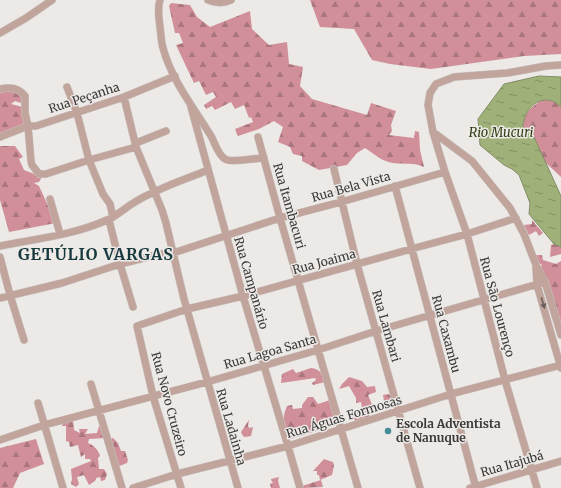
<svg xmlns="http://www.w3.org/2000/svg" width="561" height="488" font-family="Merriweather,serif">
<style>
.forest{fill:url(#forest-firs)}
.water{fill:url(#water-ripples);stroke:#818d66}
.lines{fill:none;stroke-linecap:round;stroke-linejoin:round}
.minor-casing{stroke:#c9c6c3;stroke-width:8}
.minor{stroke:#c1a59c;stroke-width:7}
.oneway{fill:#6a5f5c}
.poi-dot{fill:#468c97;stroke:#ece9e6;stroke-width:1.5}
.labels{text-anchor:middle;stroke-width:3;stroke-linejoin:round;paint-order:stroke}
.street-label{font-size:12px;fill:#3b3a39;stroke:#ece9e6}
.poi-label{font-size:12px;font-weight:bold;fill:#3b3a39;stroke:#ece9e6;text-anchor:start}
.water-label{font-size:13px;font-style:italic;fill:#333f15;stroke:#ece9e6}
.district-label{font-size:16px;font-weight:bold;letter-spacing:1px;fill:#17393e;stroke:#ece9e6}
</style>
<defs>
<pattern id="forest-firs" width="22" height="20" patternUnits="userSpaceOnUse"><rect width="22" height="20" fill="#d08f99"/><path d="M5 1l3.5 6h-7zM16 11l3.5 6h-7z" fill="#aa767e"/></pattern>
<pattern id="water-ripples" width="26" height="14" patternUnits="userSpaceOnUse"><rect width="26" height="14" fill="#9fb179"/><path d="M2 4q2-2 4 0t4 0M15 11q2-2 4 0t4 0" fill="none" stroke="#839164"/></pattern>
</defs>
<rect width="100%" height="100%" fill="#ece9e6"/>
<path class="forest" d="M310 0H561V54L524 56 431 69 390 64 372 60 354 29 320 27Z
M171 3 190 5 197 17 210 27 250 11 252 29 269 45 287 42 289 64 303 67 300 86 312 99 367 115 371 103 396 111 391 125 392 131 389 135 414 138 415 131 419 132 420 150 424 167C414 162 405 165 393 163 383 162 374 154 365 148L357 153 347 165 319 170 302 161V156L293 154 290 147 278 142 283 127 274 121 259 129 238 136 235 129 253 122 251 117 249 118 244 105 235 109 231 102 215 110 212 106 206 109 204 105 216 97 213 92 206 95 199 81 194 83 176 45 183 43 179 33H175L169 6Z
M8 91 19 93 24 97V104L15 101 11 104 23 107 26 125 0 139V92Z
M541 100C549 99 554 101 561 107V177L545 162 534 137 523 127C523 113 531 108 541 100Z
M0 146H15L23 157 19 159 24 170 42 177 39 182 34 183 39 186 56 223 9 232 0 200Z
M532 220 543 233 539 236 536 231 529 235 524 225 532 224Z
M554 244 561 247V254L550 257 551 245Z
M535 255H542L543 260 556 264 561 261V327L540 269 542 265 535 260Z
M311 368C320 369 323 374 325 382L313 385 312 383 316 380 315 378 281 383 282 374 293 369 296 373Z
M349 377 362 381 367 387 375 386 376 392 368 395 373 407 370 411 369 417 355 421 352 417 362 408 361 402 356 403V398L349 386 339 389 342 384Z
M388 394 392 396 393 404 391 407H386L383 402 384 401 383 395Z
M308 397H313L318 404 330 400 336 425 291 439 293 428 286 430C283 421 283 415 287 406L292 405 293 409 302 408V405Z
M73 419 74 430 80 433 79 429H88L85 434 97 433 99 426 104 430 106 438 89 439 88 443C94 445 99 451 100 456L98 458 99 469H104L107 474 105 480 101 481 100 477 96 478V480L89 485 84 475 77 477 79 484 76 487 71 484 72 479 71 469 91 461 90 459H85V454L81 457 78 445 70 447 69 442 66 441V426H62L63 422Z
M249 420 248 426 249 428 253 427 251 436 245 437 243 436 241 432Z
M113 438 118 443 121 451H125L128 460 127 463 117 467 109 439Z
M36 439 44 464 20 473 13 488H0V448Z
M324 459 333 462 334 466 332 475 320 480 319 475H317V471H313Z
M279 477 278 481 280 488H271L270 484 274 482H272L271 479Z
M321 480 323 487 303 488 302 486Z"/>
<path class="water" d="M539 76 561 77V107C557 103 552 100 547 100 533 99 523 115 523 127L534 137 561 196V247L554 244 529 214 530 203 519 175 512 169 504 165 480 145 478 119 504 84Z"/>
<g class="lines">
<g class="minor-casing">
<path id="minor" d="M160 0C157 9 159 18 160 27 161 34 161 41 163 48 172 81 194 108 211 136 215 143 218 155 225 159 230 163 256 158 264 158
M208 0C216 3 222 4 231 0
M0 33 26 18 52 0
M67 87 77 113 89 160 103 194 110 204 113 217
M0 89C9 87 19 88 25 96V113L28 126 31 161 32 165 39 174H46L89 160 136 147
M124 97 136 147 162 210 166 223 174 257
M191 107 243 296 288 446 300 488
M433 132 472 161 510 208 524 234 536 265 545 282 561 335
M0 137 28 126H36L124 97 175 76
M258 137 280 218 358 488
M136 143 166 131
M334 169 357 264 420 488
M395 186 476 488
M50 199 60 234
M109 220 120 264 133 307
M0 246C35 239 74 235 107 220 117 216 126 207 135 202 158 188 184 180 208 170
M173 253 280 218 341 202 445 172
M0 257 10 295 24 340
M536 267 537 285 561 368
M0 298 62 283 120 264 160 254 168 253 174 257 184 299 238 488
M91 384 122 488
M38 403 63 488
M0 440 44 425 207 382 318 350 376 331 545 282
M133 488 177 474 288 446 451 394 561 365
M181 488 153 396 137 326 187 309 243 296 411 249 467 234 516 218
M470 488 561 461
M537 488 505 380 467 234 445 172 433 132 428 105 430 93 436 84 454 77 507 73 546 66 561 65"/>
</g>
<use href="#minor" class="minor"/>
</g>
<defs><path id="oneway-solid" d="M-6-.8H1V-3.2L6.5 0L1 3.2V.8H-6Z"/></defs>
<use class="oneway" href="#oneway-solid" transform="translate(543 303) rotate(74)"/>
<circle class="poi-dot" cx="388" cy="431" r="4"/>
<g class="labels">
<g class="street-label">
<text transform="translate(84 98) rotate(-18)" y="4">Rua Peçanha</text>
<text transform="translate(351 187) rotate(-16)" y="4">Rua Bela Vista</text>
<text transform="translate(289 206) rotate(74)" y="4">Rua Itambacuri</text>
<text transform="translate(324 262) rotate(-15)" y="4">Rua Joaima</text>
<text transform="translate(251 283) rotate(74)" y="4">Rua Campanário</text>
<text transform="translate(497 307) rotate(75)" y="4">Rua São Lourenço</text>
<text transform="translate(386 326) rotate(74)" y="4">Rua Lambari</text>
<text transform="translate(446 334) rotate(75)" y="4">Rua Caxambu</text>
<text transform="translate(270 352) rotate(-16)" y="4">Rua Lagoa Santa</text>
<text transform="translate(169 404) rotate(75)" y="4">Rua Novo Cruzeiro</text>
<text transform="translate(344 417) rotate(-17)" y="4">Rua Águas Formosas</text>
<text transform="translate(231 427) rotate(74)" y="4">Rua Ladainha</text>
<text transform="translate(512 464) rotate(-16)" y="4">Rua Itajubá</text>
</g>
<g class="poi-label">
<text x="396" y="428">Escola Adventista<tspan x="396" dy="14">de Nanuque</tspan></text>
</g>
<g class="water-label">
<text x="501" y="137">Rio Mucuri</text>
</g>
<g class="district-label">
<text x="96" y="260">GETÚLIO VARGAS</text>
</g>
</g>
</svg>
